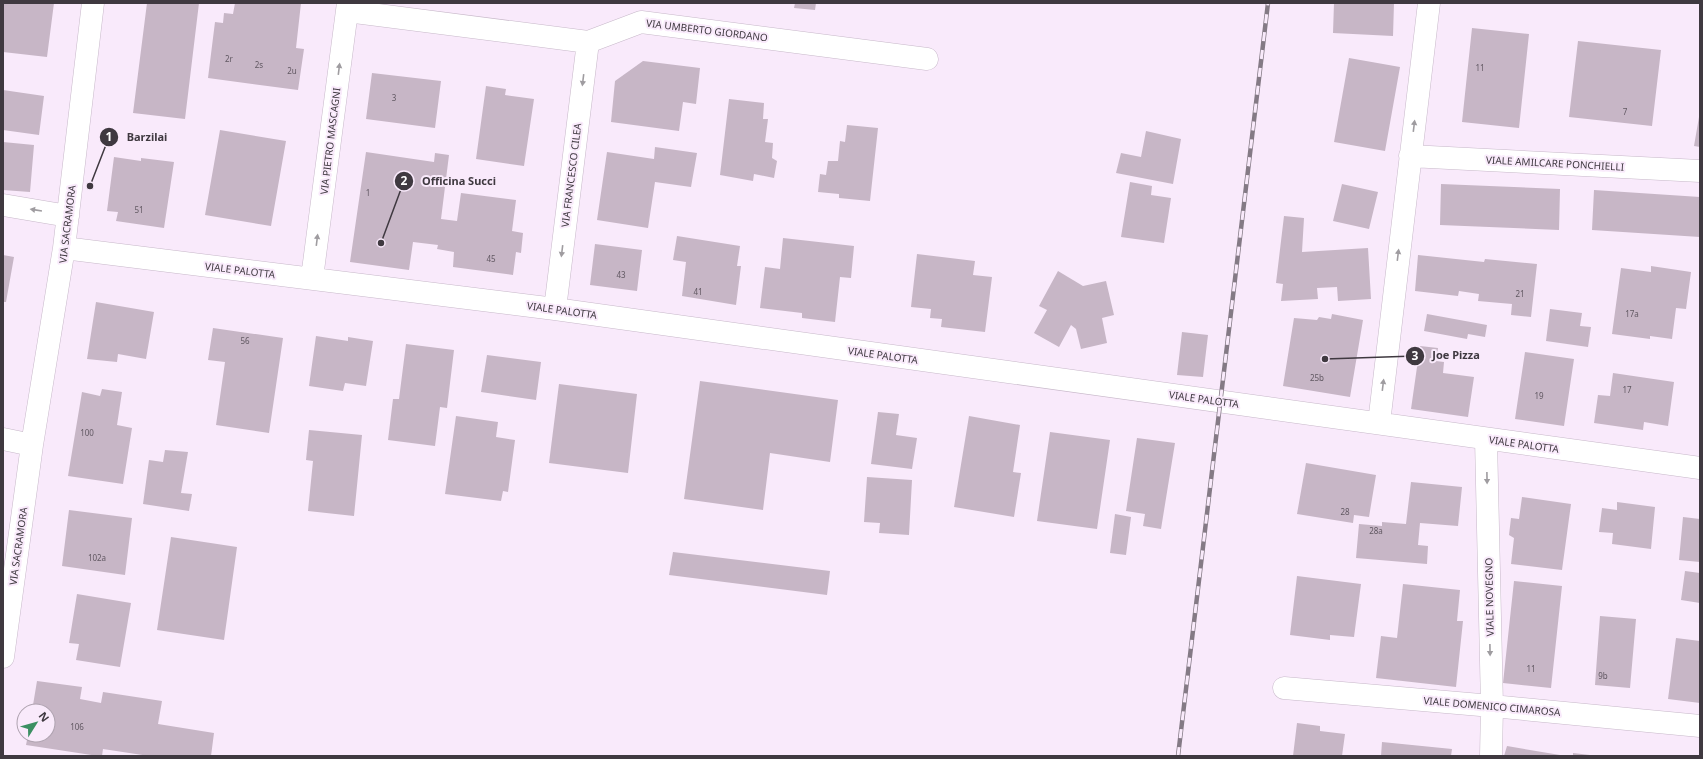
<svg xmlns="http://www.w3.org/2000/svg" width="1703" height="759" font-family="'Noto Sans',sans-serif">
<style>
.building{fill:#c7b6c6}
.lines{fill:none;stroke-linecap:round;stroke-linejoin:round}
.minor-casing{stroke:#c7b8c9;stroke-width:23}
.minor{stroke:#fff;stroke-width:22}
.rail-casing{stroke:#847a85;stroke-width:4.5}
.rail{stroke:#f9eafb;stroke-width:3;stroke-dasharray:9;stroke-linecap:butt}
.oneway{fill:#9f9ca0}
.labels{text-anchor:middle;stroke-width:4;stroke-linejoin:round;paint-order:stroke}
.number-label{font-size:8px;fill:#615862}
.street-label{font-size:10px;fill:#3f3940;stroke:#f9eafb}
.leader{fill:none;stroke:#3f3940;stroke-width:1.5}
.callout-dot{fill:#3f3940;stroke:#f9eafb;stroke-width:1.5}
.mark-label{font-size:12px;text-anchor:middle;font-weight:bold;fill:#fff}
.callout-label{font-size:11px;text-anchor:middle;font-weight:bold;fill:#3f3940;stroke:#f9eafb;stroke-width:4;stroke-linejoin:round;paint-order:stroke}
</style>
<rect width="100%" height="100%" fill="#f9eafb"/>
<path class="building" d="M3 3H54L47 57 3 52Z
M147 3H199L185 119 133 113Z
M235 3H301L296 48 304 49 298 90 208 78 215 22 223 23 224 13 233 14Z
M795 3H816L815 10 794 8Z
M1334 3H1394L1393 36 1333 33Z
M1472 28 1529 34 1519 128 1462 122Z
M1578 41 1661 50 1652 126 1569 117Z
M1349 58 1400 67 1385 151 1334 142Z
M643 61 700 68 696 104 683 102 679 131 611 122 615 81Z
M372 73 441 81 435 128 366 119Z
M486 86 506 89 505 95 534 99 524 166 476 159Z
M3 90 44 96 39 135 3 130Z
M729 99 764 103 763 119H768L765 142 773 143 772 158 777 161 774 178 754 174 753 181 720 175Z
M1699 117H1700V147L1694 146Z
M847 125 878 128 870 201 839 198V194L818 192 820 174 826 175 828 161H838L840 141 845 142Z
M220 130 286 141 271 226 205 215Z
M1146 131 1181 139 1173 184 1116 173 1121 153 1141 157Z
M3 142 34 145 30 192 3 190Z
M655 147 697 153 691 187 655 182 648 228 597 220 607 152 654 159Z
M366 152 434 162 435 153 449 155 441 219 457 221 461 193 516 200 512 231 523 233 521 253 516 252 513 275 453 267 454 252 437 249 438 245 413 242 409 270 350 262Z
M114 157 141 161V158L174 162 164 228 116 221 118 212 107 211Z
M1130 182 1152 186 1151 195 1171 198 1164 243 1121 237Z
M1342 184 1378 192 1369 229 1333 221Z
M1441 184 1560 189 1559 230 1440 225Z
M1594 190 1700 197V237L1592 230Z
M1284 216 1304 218 1302 252 1368 248 1371 299 1338 301 1337 287 1317 288 1318 299 1281 301 1283 284 1276 283Z
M677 236 740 246 737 266H741L736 305 682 296 686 262 673 260Z
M783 238 854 246 851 278 840 277 835 322 802 318V313L760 308 765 267 780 269Z
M595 244 642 250 637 291 590 285Z
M917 254 975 261 973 275 992 277 985 332 941 327 942 319 930 318 931 309 911 307Z
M3 255 14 257 6 302H3Z
M1418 255 1484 262 1485 259 1537 264 1531 317 1511 315 1512 304 1478 301 1479 294 1459 291 1458 296 1415 291Z
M1651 266 1691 272 1686 309 1676 308 1672 339 1650 336V339L1612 334 1621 268 1651 272Z
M1058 271 1083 286 1106 281 1114 315 1102 318 1107 343 1081 349 1076 329 1071 325 1059 347 1034 333 1047 310 1039 306Z
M96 302 154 312 146 359 118 354 117 362 87 359Z
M1550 309 1582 313 1580 326 1591 327 1588 347 1546 341Z
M1332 314 1363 320 1350 397 1283 386 1294 318 1317 320 1319 317 1331 319Z
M1427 314 1487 325 1485 337 1468 334 1467 339 1424 331Z
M213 328 283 338 269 433 216 425 225 362 208 360Z
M1182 332 1208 335 1203 377 1177 375Z
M316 336 348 341V337L373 341 366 386 345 383 343 391 309 386Z
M406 344 454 350 447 408 440 407 435 446 388 440 393 399H399Z
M1420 346 1438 348 1436 361 1444 362 1443 373 1474 377 1468 417 1411 409Z
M1525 352 1574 359 1564 426 1515 419Z
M487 355 541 362 536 400 481 392Z
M1613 373 1674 382 1668 426 1644 422 1643 430 1594 423 1598 395 1610 396Z
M700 381 838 400 830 462 770 453 763 510 684 499Z
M559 384 637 394 628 473 549 463Z
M102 389 122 392 117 425 132 428 123 484 68 476 82 392 100 396Z
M878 412 899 414 896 435 917 438 912 469 871 464Z
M456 416 498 422 496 437 515 440 508 492 503 491 501 501 445 494Z
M969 416 1020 425 1013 472 1021 473 1014 517 954 507Z
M309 430 362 435 354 516 308 511 313 461 306 460Z
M1050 432 1110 440 1097 529 1037 521Z
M1137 438 1175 443 1161 529 1143 526 1145 514 1126 511Z
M165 450 188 452 181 493 192 494 189 511 143 504 149 460 163 462Z
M1306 463 1376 475 1369 517 1354 515 1353 523 1297 514Z
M867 477 912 480 909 535 879 533 880 523 864 522Z
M1411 482 1462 487 1458 526 1420 523 1418 545 1428 546 1427 564 1356 558 1359 524 1382 526V522L1406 524Z
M1522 497 1571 504 1562 570 1511 564 1514 538 1509 535 1511 518 1519 519Z
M1617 502 1655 507 1651 549 1612 544 1613 533 1599 532 1602 508 1617 510Z
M69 510 132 518 125 575 62 566Z
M1115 514 1131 517 1126 555 1110 553Z
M1683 517 1700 519V562L1679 560Z
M171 537 237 547 224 640 157 630Z
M673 552 830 571 827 595 669 575Z
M1685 571 1700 573V603L1681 600Z
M1297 576 1361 584 1354 637 1330 635V640L1290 635Z
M1514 581 1562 586 1551 688 1503 683Z
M1403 584 1460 590 1457 621H1463L1456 687 1376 678 1381 636 1397 638Z
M77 594 131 603 120 667 76 660 79 644 69 643Z
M1600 616 1636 619 1630 688 1595 685Z
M1676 638 1700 641V703L1668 699Z
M37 681 82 687 80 699 101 703 103 692 162 701 158 724 214 733 211 756H149L103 749 102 756H98L26 745 28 735H48V711H32Z
M1297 723 1320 726V731L1345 734 1342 756H1293Z
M1382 742 1452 749 1451 756H1381Z
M1507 746 1560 755V756H1504Z
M1573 753 1590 755V756H1573Z"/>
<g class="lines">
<g class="minor-casing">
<path id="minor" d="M347 11 588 42 641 22 927 59
M1410 156 1700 171
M3 205 68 216
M64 248 555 309 1700 468
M312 278 348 3
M555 309 588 42
M1379 423 1429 3
M3 439 32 445
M1486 439 1492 706 1491 756
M3 657 32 445 64 248 93 3
M1284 688 1492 706 1700 726"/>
</g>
<use href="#minor" class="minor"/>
<g class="rail-casing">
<path id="rail" d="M1178 756 1268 3"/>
</g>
<use href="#rail" class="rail"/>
</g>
<defs><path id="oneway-solid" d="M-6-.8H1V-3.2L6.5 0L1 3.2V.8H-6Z"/></defs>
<g class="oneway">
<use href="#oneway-solid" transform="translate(339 69) rotate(-83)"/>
<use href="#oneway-solid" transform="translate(583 80) rotate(97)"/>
<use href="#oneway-solid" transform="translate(1414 126) rotate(-83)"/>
<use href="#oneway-solid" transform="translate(36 210) rotate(-171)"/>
<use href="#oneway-solid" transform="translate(317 240) rotate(-83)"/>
<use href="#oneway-solid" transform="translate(562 251) rotate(97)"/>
<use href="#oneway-solid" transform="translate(1398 255) rotate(-83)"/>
<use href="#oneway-solid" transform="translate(1383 385) rotate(-83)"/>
<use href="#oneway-solid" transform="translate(1487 478) rotate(89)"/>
<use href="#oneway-solid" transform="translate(1490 650) rotate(89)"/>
</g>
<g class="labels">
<g class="number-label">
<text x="229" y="62">2r</text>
<text x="259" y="68">2s</text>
<text x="1480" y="71">11</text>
<text x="292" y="74">2u</text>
<text x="394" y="101">3</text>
<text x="1625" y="115">7</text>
<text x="368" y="196">1</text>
<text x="139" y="213">51</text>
<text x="491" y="262">45</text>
<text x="621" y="278">43</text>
<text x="698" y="295">41</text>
<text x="1520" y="297">21</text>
<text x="1632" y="317">17a</text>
<text x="245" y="344">56</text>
<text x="1317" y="381">25b</text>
<text x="1627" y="393">17</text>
<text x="1539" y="399">19</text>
<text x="87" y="436">100</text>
<text x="1345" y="515">28</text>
<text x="1376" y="534">28a</text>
<text x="97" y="561">102a</text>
<text x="1531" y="672">11</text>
<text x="1603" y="679">9b</text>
<text x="77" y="730">106</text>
</g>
<g class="street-label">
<text transform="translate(707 30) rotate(7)" y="4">VIA UMBERTO GIORDANO</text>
<text transform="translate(330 141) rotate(-83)" y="4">VIA PIETRO MASCAGNI</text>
<text transform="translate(1555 163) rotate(3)" y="4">VIALE AMILCARE PONCHIELLI</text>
<text transform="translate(571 175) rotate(-83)" y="4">VIA FRANCESCO CILEA</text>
<text transform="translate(67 224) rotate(-83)" y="4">VIA SACRAMORA</text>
<text transform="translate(240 270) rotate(7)" y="4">VIALE PALOTTA</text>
<text transform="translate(562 310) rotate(8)" y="4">VIALE PALOTTA</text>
<text transform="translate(883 355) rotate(8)" y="4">VIALE PALOTTA</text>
<text transform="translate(1204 399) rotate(8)" y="4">VIALE PALOTTA</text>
<text transform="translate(1524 444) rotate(8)" y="4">VIALE PALOTTA</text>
<text transform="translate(18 546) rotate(-82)" y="4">VIA SACRAMORA</text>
<text transform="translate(1489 597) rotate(-91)" y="4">VIALE NOVEGNO</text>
<text transform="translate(1492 706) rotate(5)" y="4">VIALE DOMENICO CIMAROSA</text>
</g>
</g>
<path class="leader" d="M90 186L109 137M381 243L404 181M1325 359L1415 356"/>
<g class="callout-dot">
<circle cx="90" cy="186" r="4"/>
<circle cx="381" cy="243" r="4"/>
<circle cx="1325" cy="359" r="4"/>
<circle cx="109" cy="137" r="10"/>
<circle cx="404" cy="181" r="10"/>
<circle cx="1415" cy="356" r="10"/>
</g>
<g class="mark-label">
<text x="109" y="141">1</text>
<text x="404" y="185">2</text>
<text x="1415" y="360">3</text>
</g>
<g class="callout-label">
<text x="147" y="141">Barzilai</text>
<text x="459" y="185">Officina Succi</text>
<text x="1456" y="359">Joe Pizza</text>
</g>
<rect width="1703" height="759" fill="none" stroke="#3f3940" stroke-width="8"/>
<g transform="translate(36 723) rotate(53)"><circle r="19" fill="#f9eafb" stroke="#afa3b0"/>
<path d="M0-3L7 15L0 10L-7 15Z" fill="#3b8f62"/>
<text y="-6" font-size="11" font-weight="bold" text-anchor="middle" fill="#3f3940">N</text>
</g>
</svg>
